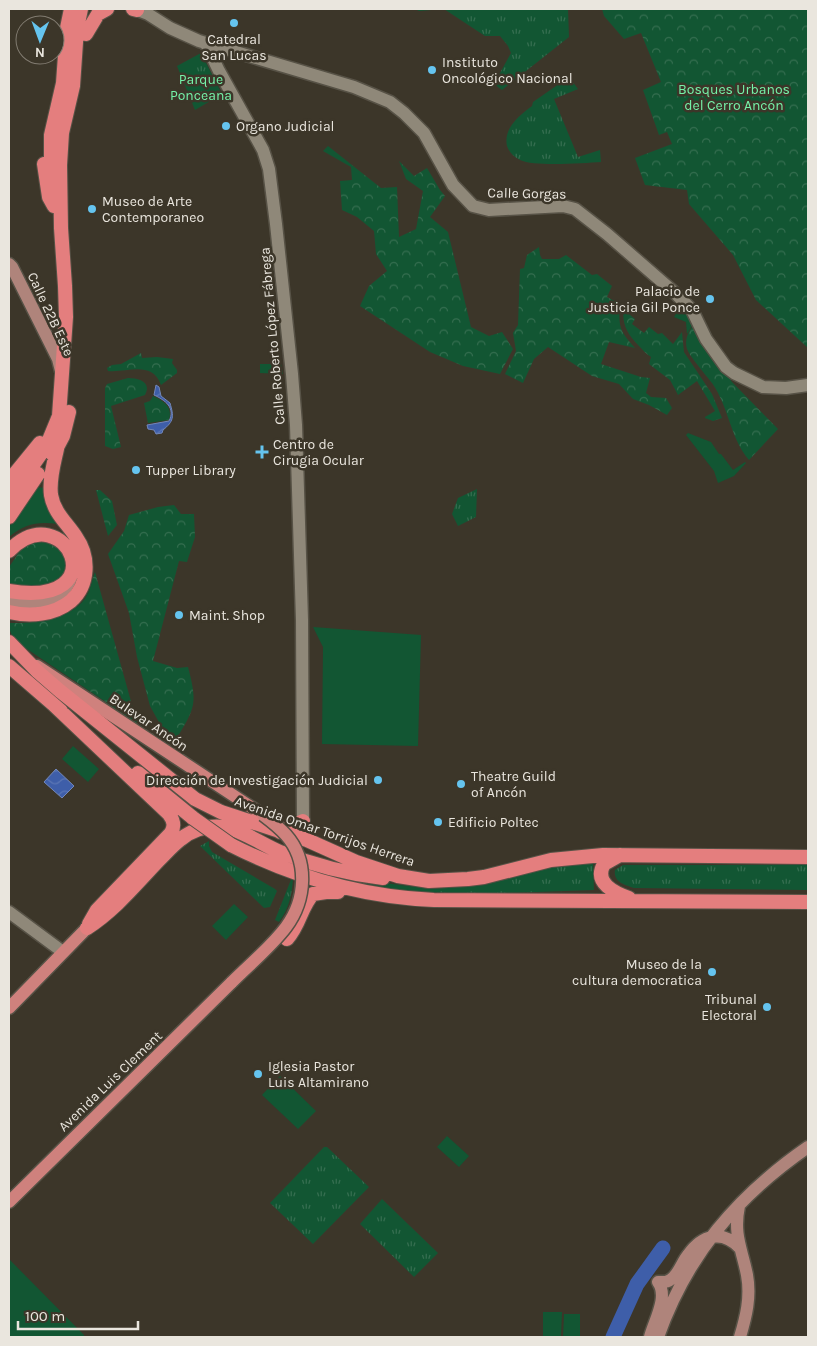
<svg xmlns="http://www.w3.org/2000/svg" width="817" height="1346" font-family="Karla,sans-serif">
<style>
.green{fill:#125633}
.forest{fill:url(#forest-crowns)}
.park{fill:url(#park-tufts)}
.water{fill:url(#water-waves);stroke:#7287b9}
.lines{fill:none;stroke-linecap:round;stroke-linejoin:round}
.river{stroke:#3e5ea9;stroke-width:15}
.tertiary-casing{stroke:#575246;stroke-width:15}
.secondary-casing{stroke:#575246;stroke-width:15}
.primary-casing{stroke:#575246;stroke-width:15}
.trunk-casing{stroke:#575246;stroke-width:16}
.tertiary{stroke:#8f8879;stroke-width:12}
.secondary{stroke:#af847b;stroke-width:12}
.primary{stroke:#cf817d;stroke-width:12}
.trunk{stroke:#e47e7e;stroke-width:14}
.primary-bridge-casing{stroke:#575246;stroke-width:15;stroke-linecap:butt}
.trunk-bridge-casing{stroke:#575246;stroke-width:16;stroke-linecap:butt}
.primary-bridge{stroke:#cf817d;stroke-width:12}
.trunk-bridge{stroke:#e47e7e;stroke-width:14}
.poi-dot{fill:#65c4ef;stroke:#3c3629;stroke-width:2}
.labels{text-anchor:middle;stroke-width:5;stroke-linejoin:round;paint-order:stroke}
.poi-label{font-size:14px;fill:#eae6de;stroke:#3c3629;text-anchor:start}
.park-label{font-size:14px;fill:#75f3a9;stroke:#3c3629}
.street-label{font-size:14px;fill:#eae6de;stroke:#3c3629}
</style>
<defs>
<pattern id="forest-crowns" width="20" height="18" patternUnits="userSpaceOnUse" patternTransform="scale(1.25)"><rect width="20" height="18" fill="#125633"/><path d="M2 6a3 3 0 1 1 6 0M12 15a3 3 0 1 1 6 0" fill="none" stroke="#356e50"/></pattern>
<pattern id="park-tufts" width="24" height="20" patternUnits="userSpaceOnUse" patternTransform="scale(1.25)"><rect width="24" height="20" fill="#125633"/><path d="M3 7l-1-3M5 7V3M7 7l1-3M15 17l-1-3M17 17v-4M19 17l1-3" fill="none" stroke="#356e50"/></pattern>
<pattern id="water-waves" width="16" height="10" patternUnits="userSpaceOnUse" patternTransform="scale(1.25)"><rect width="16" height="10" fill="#3e5ea9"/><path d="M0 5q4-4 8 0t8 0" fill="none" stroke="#5a75b4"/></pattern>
</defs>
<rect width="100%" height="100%" fill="#3c3629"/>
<path class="green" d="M679 304 684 308 693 324 687 334 686 322 674 317 677 312 674 309Z
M260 364H281L283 374 260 373Z
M688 433 711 442 719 454H721L733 470 745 462 746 463 734 476 718 483 714 471 686 435Z
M37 487 45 488 58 524C38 521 24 524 9 537V527Z
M313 627 421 635 418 746 322 744 323 647Z
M73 746 99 769 88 782 62 759Z
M234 904 248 917 226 940 212 926Z
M280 1076 316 1111 298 1129 262 1095Z
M447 1136 469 1156 459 1167 437 1147Z
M9 1259 84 1335V1337H9Z
M543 1312H562L561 1337H543Z
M564 1314H580V1337H563Z"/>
<path class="forest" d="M602 9H808V348L756 300 733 255 689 204 687 190 645 185 635 158 672 144 667 132 659 135 643 90 661 82 641 33 624 39 604 16Z
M328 146 381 188 397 187 399 237 416 229 423 191 406 179 399 161 414 176 427 168 440 190 445 196 430 217 448 232 471 327 489 336 502 332 513 349 500 374 463 366 430 352 360 306 369 286 387 271 376 254 374 231 357 217 342 210 340 181 352 180 351 167 323 151Z
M539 247 540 255 542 259H559L566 255 592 275 597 274 612 286 607 297 620 304C618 327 620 331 635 348L609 342 601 364 641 377 650 378 646 393 651 397 666 398 672 408 667 415 649 405 633 399 619 384 592 376 548 347 534 359 523 383 505 374 516 351 513 333 518 325 520 269 524 268 527 255Z
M624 306 630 310 629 314 635 319 632 324 644 333 649 327 658 334 662 333 673 344 682 332 684 352 712 394 722 418 713 421 705 418V417L715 411 697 381 678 395 670 380 649 364 651 357C646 354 643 350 639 346 627 334 621 323 624 306Z
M694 324 708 354 727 375 732 382 778 429 749 460C730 438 729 407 712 383 706 375 690 357 687 349 684 339 689 331 694 324Z
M141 353 142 358 157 357 173 359 172 363 177 370V373L161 385C152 360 127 373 108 371L107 368 112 365 121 364Z
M128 378C139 378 152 382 145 395L111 406 121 447 113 449 105 446V388L107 384Z
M153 396C164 401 173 407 169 420L148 423 144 403 150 401Z
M96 490H100L112 501 117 525 108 536Z
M174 505 181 514H194L195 537 187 562 179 561 153 661 177 668 188 667C198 705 195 708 175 741L165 733 150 706 137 657 129 613 108 554 124 531 129 515 158 507Z
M38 541H48L65 553 67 573 53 587 9 585V567L22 548Z
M95 572 137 723 24 647C15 640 9 635 9 623 32 624 75 619 87 595 91 588 92 579 95 572Z"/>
<path class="park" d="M415 9H568L569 37 502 90 494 84 511 53 508 46 500 36H485L444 9 419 11Z
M201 53 222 94 195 110 177 66Z
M569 77 578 89 554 99 578 157 600 150 601 162C583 163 535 167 520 160 514 157 509 152 507 146 503 128 520 115 532 106L533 102Z
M477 489 476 517 458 526 452 514 458 498Z
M209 841V846L212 852 275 889 277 891 270 907 264 908 200 846Z
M593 861 594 890C523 892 451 897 380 888 355 885 330 878 305 873L304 867 356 879 430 889 485 885 553 866Z
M623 865H808V890L634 888C625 885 613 882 615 870Z
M292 877 293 879C292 894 289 909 279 922L275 920Z
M324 1147H327L369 1187 313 1244 270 1203Z
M382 1199 438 1253 414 1277 360 1224Z"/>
<path class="water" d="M156 385 159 387 161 396 170 403C174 417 174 421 163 430L162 433 156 434 154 430 148 429 147 425 169 421C176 408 165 400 154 395Z
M56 769 74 786 62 798 44 782Z"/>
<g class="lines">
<path class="river" d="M613 1337 637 1284 663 1248"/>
<g class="tertiary-casing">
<path id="tertiary" d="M135 9 148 14 170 28 199 41 354 87 390 102 404 113 424 133 453 185 473 206 489 210 563 206 575 209 607 234 676 294 692 310 706 339 726 367 734 373 763 387 786 388 808 385
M206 44 219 71 263 150 269 169 276 224 292 374 296 425 302 620 303 821
M9 912 63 952"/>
</g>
<g class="secondary-casing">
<path id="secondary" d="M9 264 12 267 58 359 61 371
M9 601C33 605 61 606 71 578
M739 1206C733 1235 742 1249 747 1275 751 1297 746 1317 740 1337
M650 1337C654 1321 669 1297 658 1282 662 1282 666 1283 670 1280 678 1276 682 1262 688 1255 702 1235 722 1229 740 1248
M658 1337C687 1255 737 1196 808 1147"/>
</g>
<g class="primary-casing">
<path id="primary" d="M37 666 263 815
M9 1008 87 928
M9 1202 232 982"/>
</g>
<g class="trunk-casing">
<path id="trunk" d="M133 9 137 10
M86 34 98 14 107 9
M44 164 49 197 54 206
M51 174V135L63 83 67 28 71 9
M53 455 63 436 69 412
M9 481 40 443
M9 499 47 445 59 416 66 317 65 286 61 228 60 165 62 133 73 86 77 28 81 9
M9 517 38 474
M9 551C65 493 119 609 9 591
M9 612C30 617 54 615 71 601 89 585 90 557 76 537 67 523 54 513 51 495 49 479 54 463 57 449
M9 642 37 671 60 691 195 799 221 812 307 840 356 862 398 876 429 881 468 879 484 877 551 860 603 855 808 857
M9 666 61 711
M54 705 169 814C174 821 175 826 171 833L97 910 89 924
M138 773 193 818
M280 832 303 821
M231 845C296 878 362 897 434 900L808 902
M620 855 604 864C593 883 615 893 629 898
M87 928C115 910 136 884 159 860 166 853 173 845 181 839 193 829 209 825 224 827 240 829 263 845 280 852 313 865 348 874 383 878
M287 939C300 925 301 906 313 894L326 892H338"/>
</g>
<use href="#tertiary" class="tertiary"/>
<use href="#secondary" class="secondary"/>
<use href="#primary" class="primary"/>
<use href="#trunk" class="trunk"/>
<g class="primary-bridge-casing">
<path id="primary-bridge" d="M232 982C250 964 271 947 286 927 306 900 309 861 286 835 279 827 271 821 263 815"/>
</g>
<g class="trunk-bridge-casing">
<path id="trunk-bridge" d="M193 818 231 845"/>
</g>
<use href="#primary-bridge" class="primary-bridge"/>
<use href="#trunk-bridge" class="trunk-bridge"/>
</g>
<g class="poi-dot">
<circle cx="234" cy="23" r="5"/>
<circle cx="432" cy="70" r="5"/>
<circle cx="226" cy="126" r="5"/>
<circle cx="92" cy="209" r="5"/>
<circle cx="710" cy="299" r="5"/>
<path d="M259.5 444.5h5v5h5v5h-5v5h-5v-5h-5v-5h5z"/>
<circle cx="136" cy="470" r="5"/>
<circle cx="179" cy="615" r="5"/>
<circle cx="378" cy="780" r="5"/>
<circle cx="461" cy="784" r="5"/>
<circle cx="438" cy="822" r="5"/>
<circle cx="712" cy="972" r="5"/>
<circle cx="767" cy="1007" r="5"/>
<circle cx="258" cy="1074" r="5"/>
</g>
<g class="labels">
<g class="poi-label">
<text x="234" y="44" text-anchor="middle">Catedral<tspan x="234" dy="16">San Lucas</tspan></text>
<text x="442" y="67">Instituto<tspan x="442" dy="16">Oncológico Nacional</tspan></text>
<text x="236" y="131">Organo Judicial</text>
<text x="102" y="206">Museo de Arte<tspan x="102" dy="16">Contemporaneo</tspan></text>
<text x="700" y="296" text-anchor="end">Palacio de<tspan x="700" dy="16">Justicia Gil Ponce</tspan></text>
<text x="273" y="449">Centro de<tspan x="273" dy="16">Cirugia Ocular</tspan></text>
<text x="146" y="475">Tupper Library</text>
<text x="189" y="620">Maint. Shop</text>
<text x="471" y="781">Theatre Guild<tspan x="471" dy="16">of Ancón</tspan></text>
<text x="368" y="785" text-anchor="end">Dirección de Investigación Judicial</text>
<text x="448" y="827">Edificio Poltec</text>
<text x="702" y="969" text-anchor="end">Museo de la<tspan x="702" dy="16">cultura democratica</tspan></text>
<text x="757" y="1004" text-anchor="end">Tribunal<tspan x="757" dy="16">Electoral</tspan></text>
<text x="268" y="1071">Iglesia Pastor<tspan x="268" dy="16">Luis Altamirano</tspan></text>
</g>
<g class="park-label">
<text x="201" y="84">Parque<tspan x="201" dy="16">Ponceana</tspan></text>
<text x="734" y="94">Bosques Urbanos<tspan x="734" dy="16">del Cerro Ancón</tspan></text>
</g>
<g class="street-label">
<text transform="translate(527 193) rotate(1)" y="5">Calle Gorgas</text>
<text transform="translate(51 314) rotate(65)" y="5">Calle 22B Este</text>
<text transform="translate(272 336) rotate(-95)" y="5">Calle Roberto López Fábrega</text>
<text transform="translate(149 722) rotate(34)" y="5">Bulevar Ancón</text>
<text transform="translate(325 831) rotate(19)" y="5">Avenida Omar Torrijos Herrera</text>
<text transform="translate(110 1081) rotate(-44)" y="5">Avenida Luis Clement</text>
</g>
</g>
<rect width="817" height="1346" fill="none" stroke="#eae6de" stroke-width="20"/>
<g transform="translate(40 40) rotate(181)"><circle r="24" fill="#3c3629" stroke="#827c71"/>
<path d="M0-4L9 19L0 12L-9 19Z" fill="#65c4ef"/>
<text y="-8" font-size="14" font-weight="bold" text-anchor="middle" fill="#eae6de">N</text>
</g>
<path d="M18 1321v8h120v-8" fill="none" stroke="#eae6de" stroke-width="2.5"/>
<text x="25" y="1321" font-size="15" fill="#eae6de" stroke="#3c3629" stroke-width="4" paint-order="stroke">100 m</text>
</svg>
